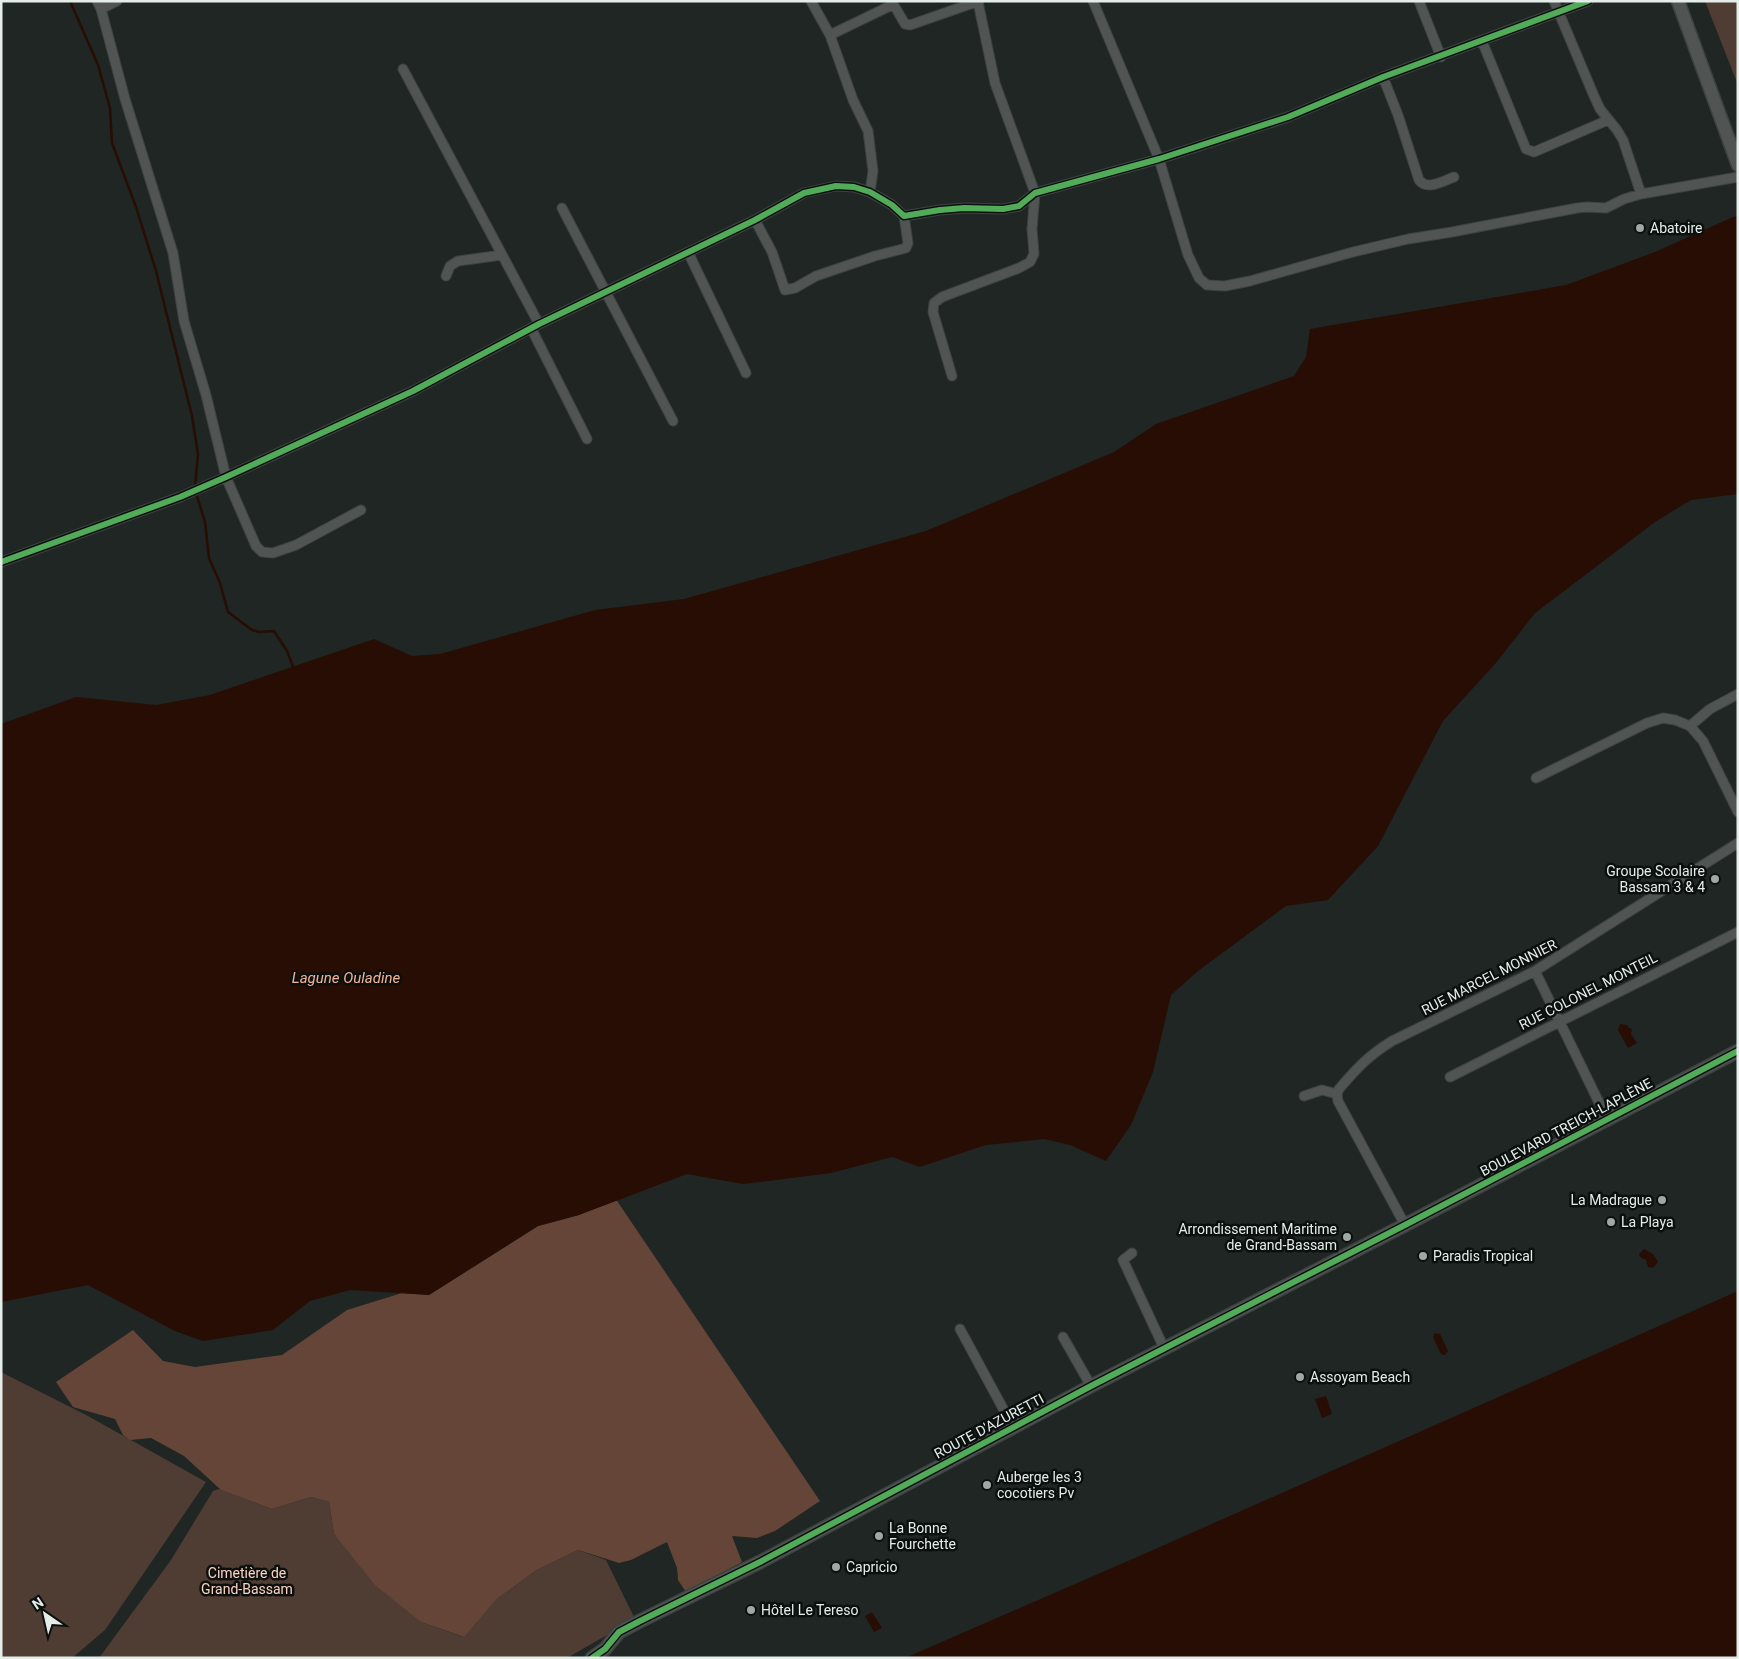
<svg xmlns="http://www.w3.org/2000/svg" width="1739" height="1659" font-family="Roboto,sans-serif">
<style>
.green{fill:#4f3c33}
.forest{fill:#644538}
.water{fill:#280d04}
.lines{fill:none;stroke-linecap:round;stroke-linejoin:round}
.stream{stroke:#280d04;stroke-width:2.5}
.street-casing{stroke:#3d4340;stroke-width:11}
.secondary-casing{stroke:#3d4340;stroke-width:15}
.street{stroke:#505453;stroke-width:9}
.secondary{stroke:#505453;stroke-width:12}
.cycleway-casing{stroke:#0b100e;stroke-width:9}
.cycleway{stroke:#51ab58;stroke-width:6}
.poi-dot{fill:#a0a7a4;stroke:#0b100e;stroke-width:2}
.labels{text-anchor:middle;stroke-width:5;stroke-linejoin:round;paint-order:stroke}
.poi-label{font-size:14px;fill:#e5edea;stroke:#0b100e;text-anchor:start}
.street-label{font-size:14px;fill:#e5edea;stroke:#0b100e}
.park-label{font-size:14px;fill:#fbd2c2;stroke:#0b100e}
.water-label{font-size:15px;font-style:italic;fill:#f4b298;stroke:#0b100e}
</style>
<rect width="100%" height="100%" fill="#1f2623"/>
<path class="green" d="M1705 1H1738V85Z
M1 1372 88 1416 206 1482 105 1630 72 1658H1Z
M219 1489 272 1509 311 1497 329 1502 334 1534 421 1622 463 1637 497 1599 535 1571 578 1550 606 1560 635 1619 567 1658H99L171 1560 213 1491Z"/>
<path class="forest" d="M611 1192 820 1501 775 1531 757 1538 732 1536 742 1562 686 1592 678 1580 677 1568 667 1542 631 1560 619 1563 578 1550 535 1571 497 1599 464 1637 421 1622 375 1585 334 1534 329 1502 311 1497 272 1509 221 1490 184 1456 151 1438 130 1440 123 1435 115 1419 73 1407 56 1382 133 1330 163 1361 195 1367 282 1355 347 1310 402 1293 429 1295 538 1226 579 1215Z"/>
<path class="water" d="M1738 216V494L1691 500 1655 522 1535 613 1495 664 1443 721 1378 846 1328 900 1286 906 1198 971 1171 995 1153 1072 1131 1125 1106 1161 1070 1145 1044 1139 986 1145 920 1167 892 1157 831 1173 743 1184 687 1174 579 1215 538 1226 429 1295 350 1290 310 1301 273 1330 203 1341 175 1331 88 1285 1 1302V724L76 697 156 705 210 695 374 639 412 656 440 654 595 610 684 599 926 531 1114 452 1156 424 1294 376 1306 357 1310 329 1566 285 1655 252 1733 217Z
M1620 1024 1627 1025 1629 1028 1632 1029 1631 1034 1637 1043 1628 1048 1618 1030Z
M1644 1249 1653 1254 1658 1262 1653 1268 1648 1267 1646 1260 1640 1257 1639 1254Z
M1738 1291V1658H905L1153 1550Z
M1435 1333 1440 1334 1448 1351 1445 1355 1441 1354 1433 1337Z
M1326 1396 1332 1414 1322 1418 1315 1399Z
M872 1612 882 1628 874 1632 865 1616Z"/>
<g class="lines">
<path class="stream" d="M70 1 98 65 110 108 112 143 136 207 156 271 192 416 198 454 195 487
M196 493 205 522 209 558 220 583 228 612 252 630 259 632 274 631 287 651 294 669"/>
<g class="street-casing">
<path id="street" d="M97 1 101 9 125 99 173 253 184 321 206 395 226 477 256 546 262 552 273 553 296 545 361 510
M811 1 830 35 853 100 868 131 873 171 870 192
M1093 1 1159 159 1188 255 1199 278 1207 285 1225 286 1250 281 1353 252 1408 239 1452 232 1577 208 1587 207 1606 208 1624 199 1641 194 1738 177
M1419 1 1441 57
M1554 1 1594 96 1600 109 1617 130 1623 140 1641 194
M101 9 117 1
M830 35 890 6 895 7 905 24 910 25 979 1
M1482 41 1526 149 1534 152 1608 120
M403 69 539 324
M1383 77 1398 115 1419 180C1427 191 1443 181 1454 177
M562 208 673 421
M755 220 772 252 785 290 795 288 816 276 875 256 906 248 908 243 904 216
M688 252 746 373
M446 276 450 266 458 261 502 255
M531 328 587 439
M952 376 933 312 934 303 942 297 1019 268 1030 262 1034 254 1032 229 1035 193 995 83 978 2
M1 562 180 497 226 477 413 391 539 324 755 220 804 193 836 186 854 187 870 192 892 205 904 216 940 210 964 208 1003 209 1019 206 1035 193 1159 159 1288 117 1383 77 1588 1
M1690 726 1710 709 1738 694
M1536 778 1647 723 1663 718 1675 720 1690 726 1703 741 1738 812
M1535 971 1607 1119
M1450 1077 1738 932
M1337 1094 1339 1089C1357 1068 1368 1056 1392 1041L1535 971 1738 843
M1337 1094 1338 1101 1405 1225
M1304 1096 1322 1090 1337 1094
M1132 1253 1123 1260 1164 1348
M960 1329 1013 1427
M1063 1337 1091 1386"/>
</g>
<g class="secondary-casing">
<path id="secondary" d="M1678 1 1738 165
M592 1658 605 1649 619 1632 640 1621 760 1562 1091 1386 1405 1225 1738 1051"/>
</g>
<use href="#street" class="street"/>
<use href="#secondary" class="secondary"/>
<g class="cycleway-casing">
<path id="cycleway" d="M1 562 180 497 226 477 413 391 539 324 755 220 804 193 836 186 854 187 870 192 892 205 904 216 940 210 964 208 1003 209 1019 206 1035 193 1159 159 1288 117 1383 77 1588 1
M592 1658 605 1649 619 1632 640 1621 760 1562 1091 1386 1405 1225 1738 1051"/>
</g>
<use href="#cycleway" class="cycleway"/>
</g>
<g class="poi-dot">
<circle cx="1640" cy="228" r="5"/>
<circle cx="1715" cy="879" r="5"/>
<circle cx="1662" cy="1200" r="5"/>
<circle cx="1611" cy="1222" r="5"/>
<circle cx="1347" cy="1237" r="5"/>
<circle cx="1423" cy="1256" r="5"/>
<circle cx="1300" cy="1377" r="5"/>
<circle cx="987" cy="1485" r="5"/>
<circle cx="879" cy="1536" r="5"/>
<circle cx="836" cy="1567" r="5"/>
<circle cx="751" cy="1610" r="5"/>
</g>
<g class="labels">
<g class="poi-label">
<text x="1650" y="233">Abatoire</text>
<text x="1705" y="876" text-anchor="end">Groupe Scolaire<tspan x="1705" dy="16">Bassam 3 &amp; 4</tspan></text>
<text x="1652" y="1205" text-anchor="end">La Madrague</text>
<text x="1621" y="1227">La Playa</text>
<text x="1337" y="1234" text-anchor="end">Arrondissement Maritime<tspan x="1337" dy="16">de Grand-Bassam</tspan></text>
<text x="1433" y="1261">Paradis Tropical</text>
<text x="1310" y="1382">Assoyam Beach</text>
<text x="997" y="1482">Auberge les 3<tspan x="997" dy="16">cocotiers Pv</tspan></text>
<text x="889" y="1533">La Bonne<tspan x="889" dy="16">Fourchette</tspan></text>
<text x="846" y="1572">Capricio</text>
<text x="761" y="1615">Hôtel Le Tereso</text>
</g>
<g class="street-label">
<text transform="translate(1489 977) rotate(-27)" y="5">RUE MARCEL MONNIER</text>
<text transform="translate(1588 991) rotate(-27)" y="5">RUE COLONEL MONTEIL</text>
<text transform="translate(1566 1127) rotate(-28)" y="5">BOULEVARD TREICH-LAPLÈNE</text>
<text transform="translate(989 1426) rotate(-28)" y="5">ROUTE D'AZURETTI</text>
</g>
<g class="park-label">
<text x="247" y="1578">Cimetière de<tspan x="247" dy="16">Grand-Bassam</tspan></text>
</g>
<g class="water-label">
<text x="346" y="983">Lagune Ouladine</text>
</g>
</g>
<rect width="1739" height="1659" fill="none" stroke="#e5edea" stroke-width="5"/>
<g transform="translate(45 1614) rotate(326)" stroke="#0b100e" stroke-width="4" paint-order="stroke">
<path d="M0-4L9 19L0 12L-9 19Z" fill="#e5edea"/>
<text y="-8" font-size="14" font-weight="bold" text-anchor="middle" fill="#e5edea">N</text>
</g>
</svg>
